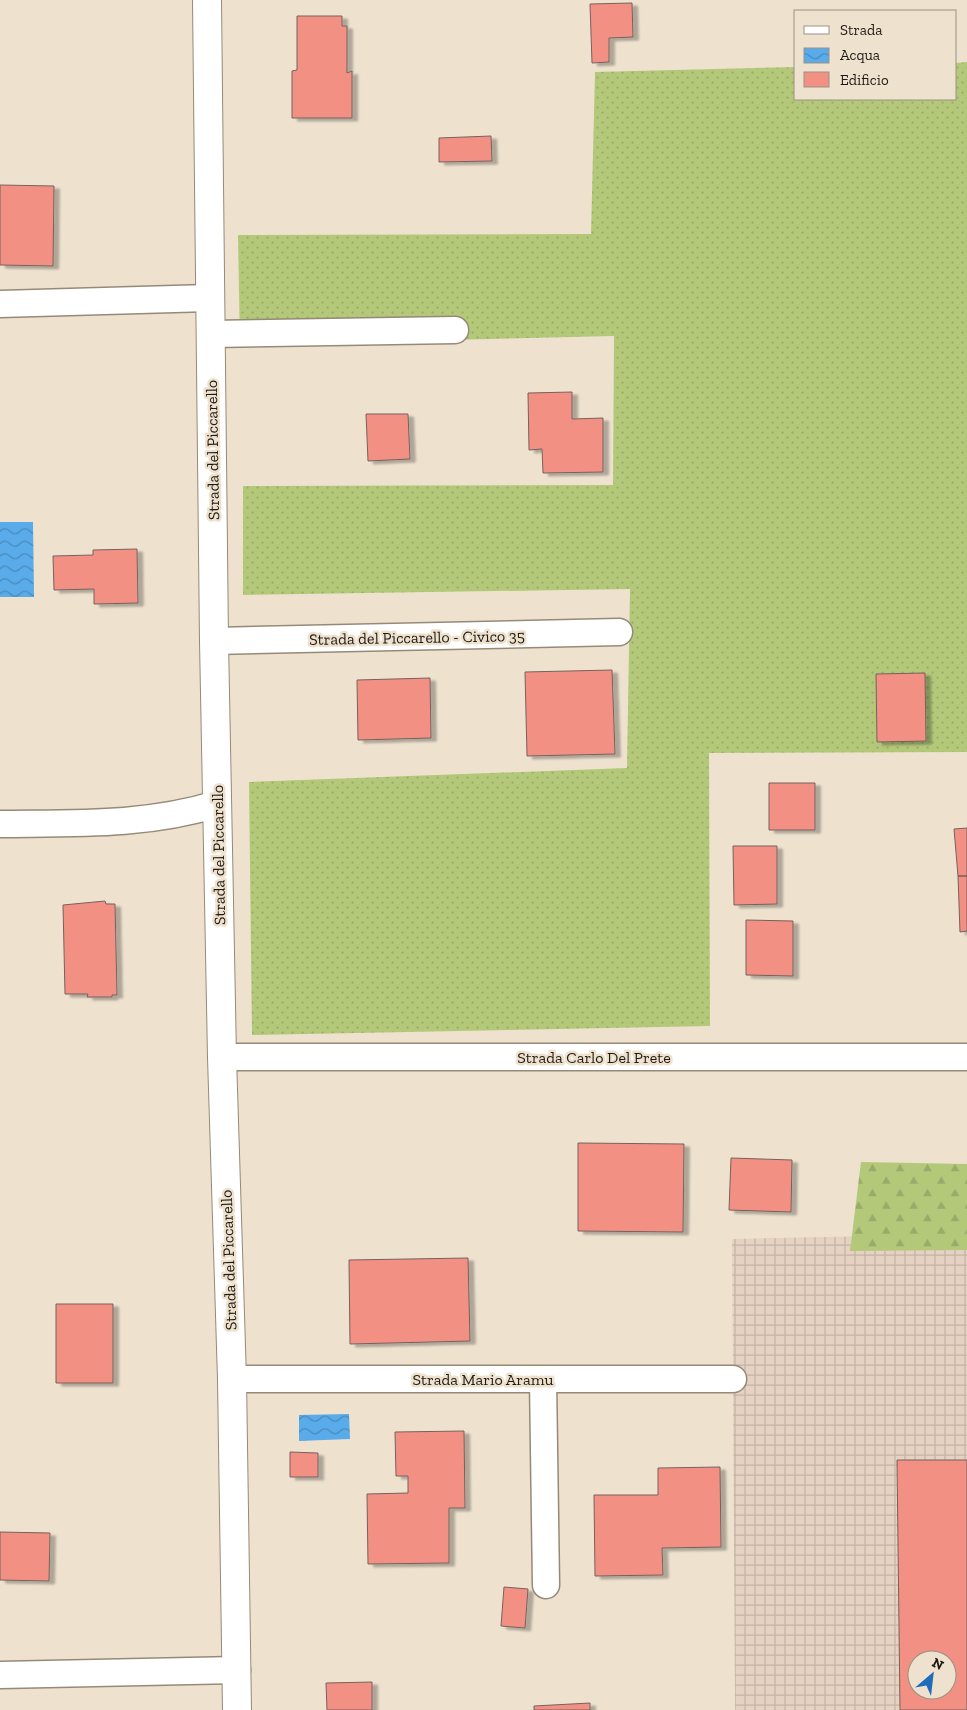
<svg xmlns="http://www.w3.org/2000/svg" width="967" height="1710" font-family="'Zilla Slab',serif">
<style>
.industrial{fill:url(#industrial-grid);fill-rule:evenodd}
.grass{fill:url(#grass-dots)}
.forest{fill:url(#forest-firs)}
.water{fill:url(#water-waves)}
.building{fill:#f29083;stroke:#76615d;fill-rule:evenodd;filter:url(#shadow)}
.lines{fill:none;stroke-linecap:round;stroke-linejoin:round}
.minor-casing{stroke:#958a78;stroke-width:29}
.tertiary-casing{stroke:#958a78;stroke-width:30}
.minor{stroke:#fff;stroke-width:26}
.tertiary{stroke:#fff;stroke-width:28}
.labels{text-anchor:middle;stroke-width:5;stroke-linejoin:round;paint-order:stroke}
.street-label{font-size:16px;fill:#1e1a13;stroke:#eee2cf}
</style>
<defs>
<pattern id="industrial-grid" width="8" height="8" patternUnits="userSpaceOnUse" patternTransform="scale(1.25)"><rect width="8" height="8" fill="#e5d2c2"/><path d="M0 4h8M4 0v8" fill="none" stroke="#c4b4a6"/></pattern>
<pattern id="grass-dots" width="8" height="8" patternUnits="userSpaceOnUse" patternTransform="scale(1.25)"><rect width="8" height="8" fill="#b4c87a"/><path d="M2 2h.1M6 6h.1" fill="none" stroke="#9aab69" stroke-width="1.8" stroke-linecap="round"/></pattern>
<pattern id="forest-firs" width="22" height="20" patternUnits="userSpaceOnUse" patternTransform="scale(1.25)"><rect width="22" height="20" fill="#b4c87a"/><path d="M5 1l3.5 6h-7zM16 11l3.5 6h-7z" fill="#9aab69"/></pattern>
<pattern id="water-waves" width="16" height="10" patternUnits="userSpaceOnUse" patternTransform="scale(1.25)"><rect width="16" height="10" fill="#59abe9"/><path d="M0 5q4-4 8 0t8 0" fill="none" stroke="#498abc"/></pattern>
<filter id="shadow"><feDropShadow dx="5.5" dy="3" stdDeviation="1" flood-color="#0004"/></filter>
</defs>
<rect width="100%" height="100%" fill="#eee2cf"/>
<path class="industrial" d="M967 1234V1710H735L732 1239ZM917 1660H947V1690H917Z"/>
<path class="grass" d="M967 62V752L709 753 710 1026 252 1035 249 782 627 768 630 589 243 595V486L613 485 614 336 240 345 238 235 591 234 595 72 796 67V99H956V63Z"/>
<path class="forest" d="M861 1162 967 1164V1250L850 1251Z"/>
<path class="water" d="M0 522H33L34 597H0Z
M349 1414 350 1439 299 1441V1415Z"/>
<path class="building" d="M632 3 633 37 609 38V62L592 63 590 4Z
M297 16H342V26H347V73L352 71V118H292V71L297 70Z
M491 136 492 161 439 162V138Z
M0 185 54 186 53 266 0 265Z
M572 392V419L603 418V472L543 473 542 449 529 450 528 393Z
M366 414H408L410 459 368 461Z
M137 549 138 603 94 604V589L54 590 53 556 93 555V550Z
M612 670 615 754 527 756 525 672Z
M925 673 926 741 877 742 876 674Z
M430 678 431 738 358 740 357 680Z
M769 783H815V830H769Z
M967 828V876H958L954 829Z
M733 846H777V904L734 905Z
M958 876H967V931L960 932Z
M105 901 106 904H115L117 995H112V997H87L88 994H65L63 905Z
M746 920 793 921V976L746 975Z
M578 1143 684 1144 683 1232 578 1231Z
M731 1158 792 1160 791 1212 729 1210Z
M468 1258 470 1341 350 1344 349 1260Z
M56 1304H113V1383H56Z
M464 1431 465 1508H449V1563L368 1564 367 1494 408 1493V1476H396L395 1432Z
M290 1452 318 1453V1477H290Z
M897 1460H967V1710H900ZM917 1660H947V1690H917Z
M720 1467 721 1547 662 1548 663 1575 595 1576 594 1495H658V1468Z
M0 1532 50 1533 49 1581 0 1580Z
M504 1587 528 1589 525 1628 501 1626Z
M372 1682V1710H327L326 1683Z
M590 1703V1710H534V1706Z"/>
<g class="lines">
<g class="minor-casing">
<path id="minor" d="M0 304 209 298
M211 334 455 330
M214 641 619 632
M0 824C74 823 146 826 217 804
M222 1057H967
M232 1379H733
M543 1379 546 1585
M0 1675 237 1670"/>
</g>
<g class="tertiary-casing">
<path id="tertiary" d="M207 0 214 641 222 1057 232 1379 237 1710"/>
</g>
<use href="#minor" class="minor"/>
<use href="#tertiary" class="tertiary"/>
</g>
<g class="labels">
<g class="street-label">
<text transform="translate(212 450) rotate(-91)" y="6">Strada del Piccarello</text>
<text transform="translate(417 637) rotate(-1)" y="6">Strada del Piccarello - Civico 35</text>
<text transform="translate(218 855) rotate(-91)" y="6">Strada del Piccarello</text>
<text x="594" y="1063">Strada Carlo Del Prete</text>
<text transform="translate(228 1260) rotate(-92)" y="6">Strada del Piccarello</text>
<text x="483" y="1385">Strada Mario Aramu</text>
</g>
</g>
<rect x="794" y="10" width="162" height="90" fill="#eee2cf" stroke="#9b9284"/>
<rect x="804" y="26" width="25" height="8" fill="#ffffff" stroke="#9b9284"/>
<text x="840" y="35" font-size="15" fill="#1e1a13">Strada</text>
<rect x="804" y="48" width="25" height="15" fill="url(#water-waves)" stroke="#9b9284"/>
<text x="840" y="60" font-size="15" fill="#1e1a13">Acqua</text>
<rect x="804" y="72" width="25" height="15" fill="#f29083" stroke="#9b9284"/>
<text x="840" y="85" font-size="15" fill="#1e1a13">Edificio</text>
<g transform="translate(932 1675) rotate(28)"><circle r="24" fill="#eee2cf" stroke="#9b9284"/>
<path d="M0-4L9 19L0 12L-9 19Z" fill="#1f6cbb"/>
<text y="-8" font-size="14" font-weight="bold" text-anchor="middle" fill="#1e1a13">N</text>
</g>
</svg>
